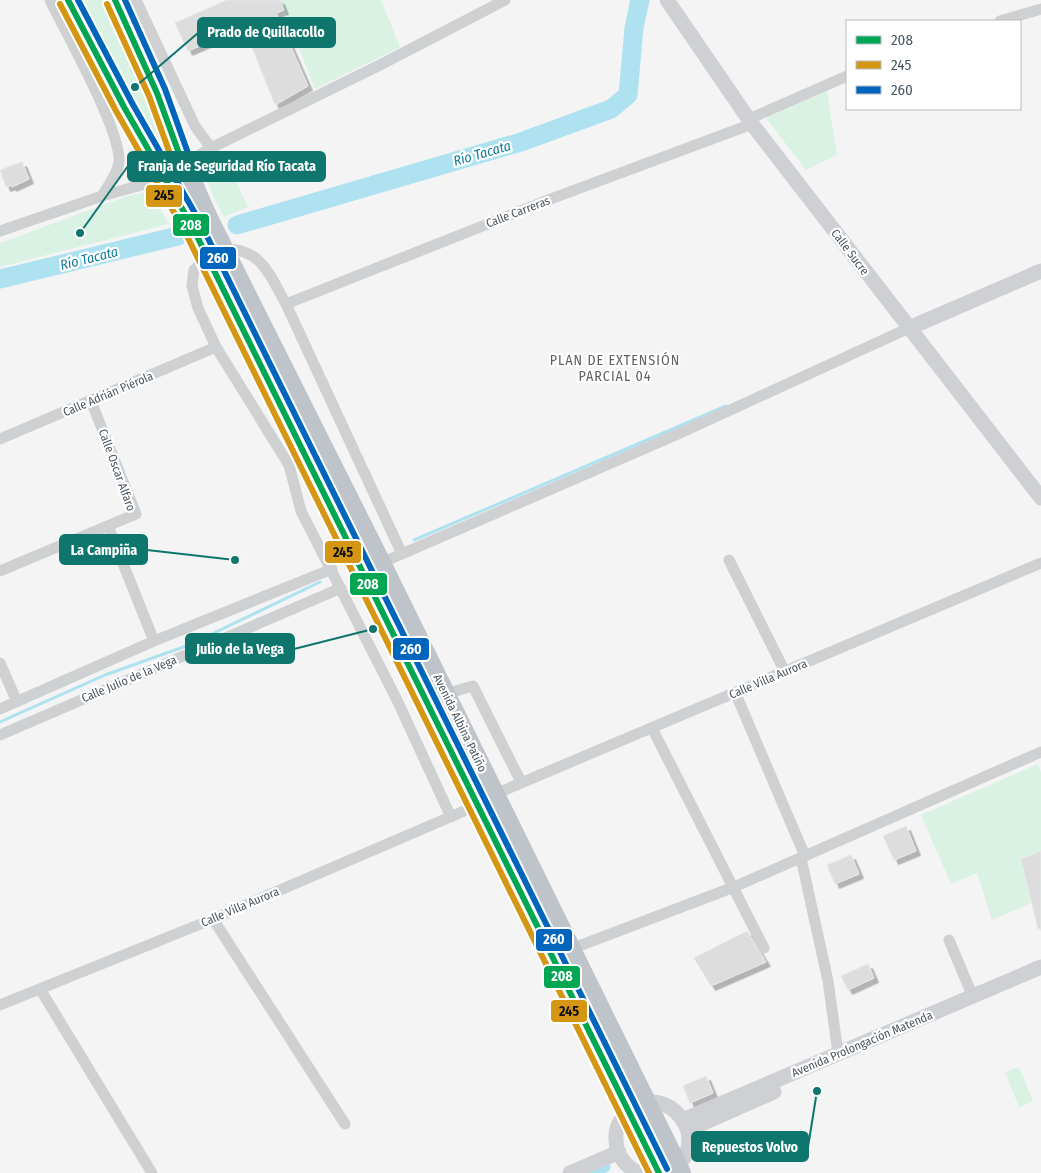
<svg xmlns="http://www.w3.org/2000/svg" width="1041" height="1173" font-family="'Fira Sans Condensed',sans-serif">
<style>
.green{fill:#d9f2e3}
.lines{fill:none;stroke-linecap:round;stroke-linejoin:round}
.stream{stroke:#aee2f0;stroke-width:3}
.canal{stroke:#aee2f0;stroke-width:11}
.river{stroke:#aee2f0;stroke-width:19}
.building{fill:#ddddde;stroke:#e5e6e7;filter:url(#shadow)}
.street{stroke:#ced0d2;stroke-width:11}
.secondary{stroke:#ced0d4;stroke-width:15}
.highway{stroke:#bec4c9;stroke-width:20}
.bus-1-casing{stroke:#fff;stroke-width:10}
.bus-2-casing{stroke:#fff;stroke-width:10}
.bus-3-casing{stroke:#fff;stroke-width:10}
.bus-1{stroke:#00a651;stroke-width:6}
.bus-2{stroke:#d49613;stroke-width:6}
.bus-3{stroke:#0065bd;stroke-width:6}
.labels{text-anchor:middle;stroke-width:4.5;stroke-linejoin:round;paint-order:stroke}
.street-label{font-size:12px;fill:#4a5661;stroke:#fff}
.water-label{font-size:14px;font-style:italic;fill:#0c7c9b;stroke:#fff}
.neighbourhood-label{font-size:14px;letter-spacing:1px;fill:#5f6368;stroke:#fff}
.leader{fill:none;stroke:#0f766e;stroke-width:2}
.callout-dot{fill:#0f766e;stroke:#fff;stroke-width:2}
.callout{fill:#0f766e;stroke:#0f766e;stroke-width:2}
.callout-label{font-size:14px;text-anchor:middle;font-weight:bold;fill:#fff}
.line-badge{stroke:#fff;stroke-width:2}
.badge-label{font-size:14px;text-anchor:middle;font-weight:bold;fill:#fff}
.pale-badge-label{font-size:14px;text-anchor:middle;font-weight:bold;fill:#111}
</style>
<defs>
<filter id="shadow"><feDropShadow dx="4.5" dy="4.5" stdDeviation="0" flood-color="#0004"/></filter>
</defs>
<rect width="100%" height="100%" fill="#f4f4f4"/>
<path class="green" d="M79 0H102C133 55 156 112 175 172L132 101Z
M280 0H381L400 47 315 89Z
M827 91 837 155 806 170 766 118Z
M223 154 248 207 224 217C211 191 198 177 223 154Z
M150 191 169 224 0 267V243L128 196Z
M1038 764 1041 772V851L1021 859 1031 903 992 920 977 873 951 884 921 815Z
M1019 1067 1033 1101 1019 1107 1005 1072Z"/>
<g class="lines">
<path class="stream" d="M414 540 726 406
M0 722 105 675 189 645 320 582"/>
<path class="canal" d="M591 1173 605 1167"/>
<path class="river" d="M237 225 521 142 611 109 628 95 634 28 640 0
M0 279 178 236"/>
</g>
<path class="building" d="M227 0H280L284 10 276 13 308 86 275 105 244 27 188 51 175 23Z
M22 162 29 179 12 187V185L6 187 0 170Z
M906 826 916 851 894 860 883 836Z
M1041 851V928L1038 929 1021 859Z
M851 855 859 874 835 884 827 865Z
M747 931 766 962 711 986 694 958Z
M868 964 874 978 848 990 841 976Z
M706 1076 713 1093 690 1103 683 1086Z"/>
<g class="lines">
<path class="street" d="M50 0C66 33 121 130 119 162 118 173 108 186 102 196
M136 0 195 126 211 148
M1000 21 1041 9
M749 119 847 76
M183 165 211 148 378 66 505 0
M0 231 102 196 166 178
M224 249C262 248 270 276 286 304L402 554
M208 257 194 270 192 286 198 308 216 347 289 465 301 511 397 700 451 817
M286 304 548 200 752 124
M0 439 216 347
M108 526 154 641
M729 560 785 672
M381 563 678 434 909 328
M0 571 136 514 91 401
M0 663 17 702
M735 692 805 856
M445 694 473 686 521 782
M0 709 154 641 332 569
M652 728 764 948
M0 735 341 588
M495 794 1041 563
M801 858 828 981 838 1053
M213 919 345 1124
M949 940 973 997
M571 949 734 887 1041 752
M40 989 152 1173
M0 1005 213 919 478 805"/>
<path class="secondary" d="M667 0 752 124 1041 498
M909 328 1041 271
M683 1120 1041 967
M688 1130 774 1092
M570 1173 619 1152
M639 1173C626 1167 616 1155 616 1140 615 1130 619 1120 627 1113 667 1076 716 1143 671 1170"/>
<path class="highway" d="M68 0 124 107 192 226 659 1173
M115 0C151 72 175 148 209 220L381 563 681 1173"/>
<g class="bus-1-casing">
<path id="bus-1" d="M68 0 124 107 192 226 659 1173
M115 0 157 93 185 170"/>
</g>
<g class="bus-2-casing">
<path id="bus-2" d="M60 4 116 111 184 230 649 1173
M107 4 149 96 177 173"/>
</g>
<g class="bus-3-casing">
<path id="bus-3" d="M78 0 132 103 200 222 667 1169
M125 0 165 89 193 167"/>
</g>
<use href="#bus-1" class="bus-1"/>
<use href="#bus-2" class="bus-2"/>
<use href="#bus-3" class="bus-3"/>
</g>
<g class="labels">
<g class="street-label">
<text transform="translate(518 212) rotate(-21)" y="4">Calle Carreras</text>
<text transform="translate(850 252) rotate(53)" y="4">Calle Sucre</text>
<text transform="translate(108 394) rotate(-23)" y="4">Calle Adrián Piérola</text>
<text transform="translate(117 470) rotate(70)" y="4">Calle Oscar Alfaro</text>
<text transform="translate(129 679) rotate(-23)" y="4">Calle Julio de la Vega</text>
<text transform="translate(768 679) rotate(-23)" y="4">Calle Villa Aurora</text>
<text transform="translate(460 723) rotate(64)" y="4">Avenida Albina Patiño</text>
<text transform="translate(240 907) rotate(-23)" y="4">Calle Villa Aurora</text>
<text transform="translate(862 1044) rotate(-23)" y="4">Avenida Prolongación Matenda</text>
</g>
<g class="water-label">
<text transform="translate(482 153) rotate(-16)" y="5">Río Tacata</text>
<text transform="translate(89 258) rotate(-14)" y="5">Río Tacata</text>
</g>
<g class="neighbourhood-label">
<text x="615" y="365">PLAN DE EXTENSIÓN<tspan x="615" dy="16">PARCIAL 04</tspan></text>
</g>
</g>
<path class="leader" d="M135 87L198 33M80 233L128 166M235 560L147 550M373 629L294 649M817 1091L808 1147"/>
<g class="callout-dot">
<circle cx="135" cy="87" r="5"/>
<circle cx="80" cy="233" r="5"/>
<circle cx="235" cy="560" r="5"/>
<circle cx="373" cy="629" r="5"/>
<circle cx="817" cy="1091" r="5"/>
</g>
<g class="callout">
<rect x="198" y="18" width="137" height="29" rx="5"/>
<rect x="128" y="152" width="197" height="29" rx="5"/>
<rect x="60" y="535" width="87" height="29" rx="5"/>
<rect x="186" y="634" width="108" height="29" rx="5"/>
<rect x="692" y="1132" width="116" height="29" rx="5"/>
</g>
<g class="callout-label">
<text x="266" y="37">Prado de Quillacollo</text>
<text x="227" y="171">Franja de Seguridad Río Tacata</text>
<text x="104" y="555">La Campiña</text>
<text x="240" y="654">Julio de la Vega</text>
<text x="750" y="1152">Repuestos Volvo</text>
</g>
<g class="line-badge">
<rect x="145" y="184" width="38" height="24" rx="5" fill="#d49613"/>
<rect x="172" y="213" width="38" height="24" rx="5" fill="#00a651"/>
<rect x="199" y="246" width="38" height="24" rx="5" fill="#0065bd"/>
<rect x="324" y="540" width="38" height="24" rx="5" fill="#d49613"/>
<rect x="349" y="572" width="39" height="24" rx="5" fill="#00a651"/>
<rect x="392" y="637" width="38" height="24" rx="5" fill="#0065bd"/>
<rect x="535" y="928" width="38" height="24" rx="5" fill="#0065bd"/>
<rect x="543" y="965" width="38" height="24" rx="5" fill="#00a651"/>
<rect x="550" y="999" width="38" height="24" rx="5" fill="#d49613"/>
</g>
<g class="badge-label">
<text x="191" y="230">208</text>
<text x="218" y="263">260</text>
<text x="368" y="589">208</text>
<text x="411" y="654">260</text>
<text x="554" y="944">260</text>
<text x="562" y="981">208</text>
</g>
<g class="pale-badge-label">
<text x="164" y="200">245</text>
<text x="343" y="557">245</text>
<text x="569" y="1016">245</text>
</g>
<rect x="846" y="20" width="175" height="90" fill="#ffffff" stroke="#b7bbc0"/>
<rect x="856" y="36" width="25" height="8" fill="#00a651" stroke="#b7bbc0"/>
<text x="891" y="45" font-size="15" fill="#4a5661">208</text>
<rect x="856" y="61" width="25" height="8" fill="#d49613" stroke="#b7bbc0"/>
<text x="891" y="70" font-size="15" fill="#4a5661">245</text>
<rect x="856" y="86" width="25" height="8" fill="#0065bd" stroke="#b7bbc0"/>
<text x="891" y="95" font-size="15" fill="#4a5661">260</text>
</svg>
